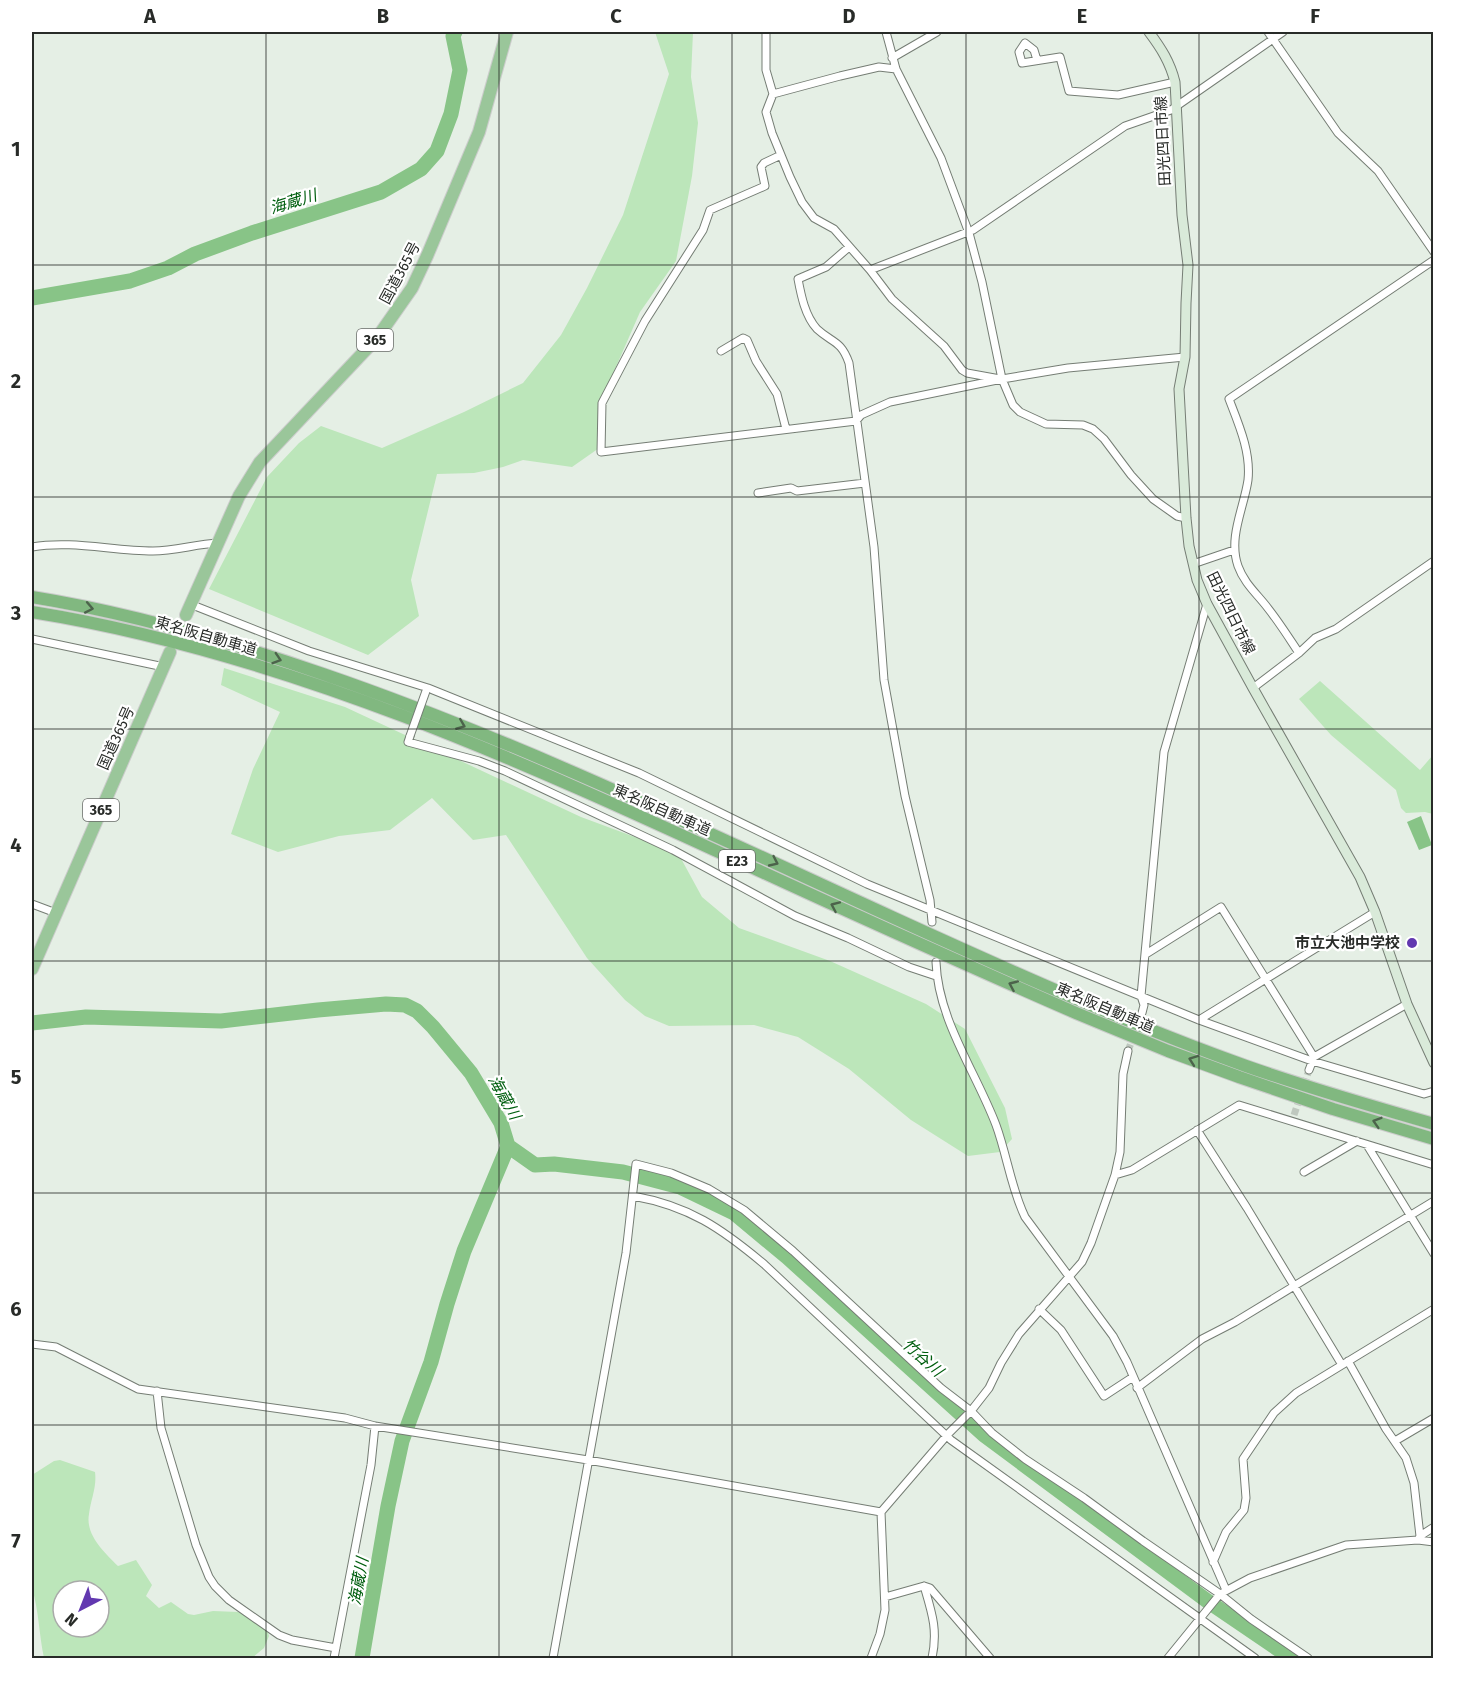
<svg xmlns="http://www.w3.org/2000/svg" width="1465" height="1690" font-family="'Fira Sans','Noto Sans JP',sans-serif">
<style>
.green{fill:#bce6ba;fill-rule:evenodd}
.water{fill:#88c487}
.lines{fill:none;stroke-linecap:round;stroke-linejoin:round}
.river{stroke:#88c487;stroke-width:15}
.minor-tunnel{stroke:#bfc8bf;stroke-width:7;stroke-dasharray:7 3.5;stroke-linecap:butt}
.minor-casing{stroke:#757d74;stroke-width:9}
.secondary-casing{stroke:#757d74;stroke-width:11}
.trunk-casing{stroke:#cbcccb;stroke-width:14}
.motorway-casing{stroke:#cbcccb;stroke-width:14}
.minor{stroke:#fff;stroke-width:7}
.secondary{stroke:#d9ead9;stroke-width:9}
.trunk{stroke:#9ac69a;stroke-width:12}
.motorway{stroke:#81b880;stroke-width:12}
.minor-bridge-casing{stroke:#757d74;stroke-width:9;stroke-linecap:butt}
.minor-bridge{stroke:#fff;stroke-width:7}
.oneway{stroke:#4c634b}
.grid{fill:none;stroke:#282b28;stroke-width:1.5;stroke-opacity:0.55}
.poi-dot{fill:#6238b0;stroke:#fff;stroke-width:2}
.labels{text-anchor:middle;stroke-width:4.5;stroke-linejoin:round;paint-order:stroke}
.shield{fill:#fff;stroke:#686b68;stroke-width:1.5}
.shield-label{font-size:14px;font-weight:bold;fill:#282b28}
.street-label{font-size:15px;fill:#282b28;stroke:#fff}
.poi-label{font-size:15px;font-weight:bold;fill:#282b28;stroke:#fff;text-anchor:end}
.water-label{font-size:16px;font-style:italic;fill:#005f0f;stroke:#fff}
.neatline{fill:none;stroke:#282b28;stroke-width:2}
.grid-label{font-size:20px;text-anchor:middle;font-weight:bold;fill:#282b28}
</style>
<rect width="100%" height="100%" fill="#e5efe5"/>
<path class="green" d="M655 32H693L691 77 698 123 692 176 676 261 640 312 605 392 602 446 572 467 523 460 503 467 474 473 437 474 411 580 419 616 368 655 209 589 267 477 299 443 321 426 382 448 464 412 523 383 561 335 587 288 623 215 669 74Z
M224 668 345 707 581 817 678 853 702 897 739 928 830 961 926 1004 965 1029 1005 1108 1012 1139 1000 1152 968 1156 911 1120 849 1069 798 1037 754 1025 669 1026 645 1016 625 1000 587 958 506 835 473 840 432 798 390 830 339 836 278 852 231 834 253 769 280 712 221 685Z
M1320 681 1420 770 1433 755V814L1425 812 1406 813 1401 808 1396 790 1331 735 1299 699Z
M60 1460 95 1472C97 1487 91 1499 89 1514 85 1535 105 1553 118 1566L136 1560 152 1585 146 1596 159 1608 171 1602 188 1614 194 1615 213 1611 238 1612 265 1624 269 1636 264 1648 252 1658H44C39 1635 39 1611 32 1588V1475L54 1461ZM63 1591H99V1627H63Z"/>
<path class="water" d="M1421 816 1432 845 1419 850 1407 822Z"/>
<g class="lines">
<path class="river" d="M32 298 130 281 168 268 195 254 252 233 381 192 421 169 437 151 451 114 460 70 453 36 455 32
M32 1023 86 1017 221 1021 318 1010 386 1004 405 1005 417 1011 433 1027 471 1073 501 1123 508 1146 464 1251 447 1304 431 1362 402 1441 388 1506 362 1658
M508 1146 535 1165 554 1164 623 1172 680 1187 734 1213 787 1257 984 1435 1206 1600 1291 1658"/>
<path class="minor-tunnel" d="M1128 1051 1142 1013
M1294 1115 1309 1070"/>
<g class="minor-casing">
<path id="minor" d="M766 32V70L773 94 766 112 772 133 790 177 802 202 814 218 834 229 870 270 973 230 1125 126 1171 110 1283 32
M886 32 896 69 941 158 969 233 982 282 1002 379 1013 405 1020 412 1046 424 1083 425 1093 429 1104 439 1131 475 1153 499 1177 516 1186 518
M1268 32 1338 133 1378 171 1434 252
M892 58 937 32
M1037 60 1034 50 1025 43 1019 52 1022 63 1060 57 1069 91 1118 95 1175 82
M773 94 840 76 879 67 896 69
M781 155 764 163 761 167 765 186 710 210 703 230 645 321 602 403 601 452 856 421 861 415 890 402 1002 379 1068 368 1185 357
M849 247 826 267 798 279C801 295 805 316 817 329 832 343 841 340 849 363L874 547 884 680 905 796 930 900 932 922
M870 270 892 299 944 346 962 370 967 373 1000 379
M721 351 743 338 747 340 756 361 777 394 786 429
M758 493 791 488 797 491 865 483
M32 547C72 540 112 551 153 551 175 551 196 544 218 543
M1193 564 1234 550
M190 604 309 651 428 688 639 773 867 884 1199 1020 1312 1061 1424 1094 1434 1091
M32 639 164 667
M1299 653C1289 638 1279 622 1267 607 1257 594 1244 583 1238 566 1228 537 1244 508 1248 480 1251 452 1239 425 1229 399L1434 260
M1253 688 1299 653 1315 638 1336 629 1434 561
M410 736 408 742 479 761 505 771 673 850 795 916 848 938 909 967 936 976
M32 904 56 913
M1146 954 1221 907 1314 1057
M936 962C938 1020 976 1072 996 1125 1007 1155 1011 1188 1025 1217L1113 1336 1127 1362 1226 1590
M1142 1013 1144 1005 1141 996 1164 752 1207 604
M1199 1020 1375 912
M1309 1070 1314 1057 1407 1004
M1197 1130 1247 1208 1342 1365
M1367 1145 1434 1254
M1304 1172 1357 1141
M1115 1175 1132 1170 1239 1105 1434 1165
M633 1196C689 1206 721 1228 764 1264L951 1440 1255 1658
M1039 1309 1061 1330 1104 1396 1133 1377
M32 1344 56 1347 138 1389 345 1418 375 1426 588 1460 881 1512
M1348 1361 1386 1429 1406 1458 1414 1483 1420 1536 1418 1540
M1137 1388 1202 1339 1235 1322 1434 1201
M157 1391 161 1428 196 1545 209 1577 215 1586 229 1600 279 1635 292 1640 336 1648
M1395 1441 1434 1418
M1420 1536 1434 1527
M1213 1562 1226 1532 1244 1510 1246 1498 1243 1459 1274 1413 1296 1393 1434 1309
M924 1586C932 1613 938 1630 932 1658
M885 1597 924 1586 930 1588 990 1658
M334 1658 371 1465 375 1426
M553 1658 626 1253 636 1164 671 1173 709 1189 744 1210 793 1251 941 1388 971 1411 992 1433 1025 1459 1084 1498 1143 1541 1220 1594 1251 1619 1308 1658
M871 1658 880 1634 885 1610 881 1512 949 1433 971 1411 989 1388 1001 1363 1019 1334 1082 1262 1091 1243 1115 1175 1120 1152 1123 1074 1128 1051
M1168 1658 1220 1594 1250 1578 1346 1545 1418 1540 1434 1542"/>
</g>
<g class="secondary-casing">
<path id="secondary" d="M1149 32C1161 48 1170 62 1175 82L1182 215 1188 265 1186 303 1185 357 1179 389 1186 518 1189 546 1197 580 1207 604 1253 688 1360 877 1375 912 1407 1004 1434 1063"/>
</g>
<g class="trunk-casing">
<path id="trunk" d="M186 615 239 496 260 462 377 338 412 288 427 256 479 132 507 32
M32 969 170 652"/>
</g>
<g class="motorway-casing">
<path id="motorway" d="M32 597C131 613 228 641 323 674 518 741 704 831 892 917 1008 970 1126 1023 1246 1066 1308 1088 1371 1106 1434 1124
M32 612C288 653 528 764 762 872 866 920 971 967 1076 1013L1168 1051 1239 1077 1333 1109 1434 1139"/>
</g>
<use href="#minor" class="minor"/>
<use href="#secondary" class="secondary"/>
<use href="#trunk" class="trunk"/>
<use href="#motorway" class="motorway"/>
<g class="minor-bridge-casing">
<path id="minor-bridge" d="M410 736 426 691"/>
</g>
<use href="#minor-bridge" class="minor-bridge"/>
</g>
<defs><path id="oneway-chevron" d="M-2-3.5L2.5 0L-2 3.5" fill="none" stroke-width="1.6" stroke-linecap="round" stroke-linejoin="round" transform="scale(1.5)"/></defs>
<g class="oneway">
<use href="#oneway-chevron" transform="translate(89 608) rotate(11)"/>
<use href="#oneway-chevron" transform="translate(277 659) rotate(18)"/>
<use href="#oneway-chevron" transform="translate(461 725) rotate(22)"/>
<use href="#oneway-chevron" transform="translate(774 862) rotate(25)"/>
<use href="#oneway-chevron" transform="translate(835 906) rotate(-156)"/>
<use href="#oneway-chevron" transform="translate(1013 985) rotate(-156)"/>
<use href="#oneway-chevron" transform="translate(1193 1060) rotate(-160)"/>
<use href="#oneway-chevron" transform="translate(1377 1122) rotate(-163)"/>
</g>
<path class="grid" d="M266 32V1658M499 32V1658M732 32V1658M966 32V1658M1199 32V1658M32 265H1434M32 497H1434M32 729H1434M32 961H1434M32 1193H1434M32 1425H1434"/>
<circle class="poi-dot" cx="1412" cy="943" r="6"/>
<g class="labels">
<g class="shield">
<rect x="357" y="329" width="36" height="22" rx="4.5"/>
<rect x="83" y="799" width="36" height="22" rx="4.5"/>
<rect x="719" y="850" width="36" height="22" rx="4.5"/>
</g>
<g class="shield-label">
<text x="375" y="345">365</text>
<text x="101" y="815">365</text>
<text x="737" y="866">E23</text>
</g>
<g class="street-label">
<text transform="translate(1163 141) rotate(-93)" y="5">田光四日市線</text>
<text transform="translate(400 273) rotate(-62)" y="5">国道365号</text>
<text transform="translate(1231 613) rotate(64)" y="5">田光四日市線</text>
<text transform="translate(206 636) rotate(16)" y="5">東名阪自動車道</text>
<text transform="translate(116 738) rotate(-66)" y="5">国道365号</text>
<text transform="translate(662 810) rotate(24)" y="5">東名阪自動車道</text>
<text transform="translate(1105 1008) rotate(23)" y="5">東名阪自動車道</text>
</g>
<g class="poi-label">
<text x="1400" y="948">市立大池中学校</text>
</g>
<g class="water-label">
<text transform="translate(293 201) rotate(-17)" y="6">海蔵川</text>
<text transform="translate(505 1097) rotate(61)" y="6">海蔵川</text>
<text transform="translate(923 1357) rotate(42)" y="6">竹谷川</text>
<text transform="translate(358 1581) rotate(-80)" y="6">海蔵川</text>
</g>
</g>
<rect width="1465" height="1690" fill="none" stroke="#ffffff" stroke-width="66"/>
<g transform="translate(81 1609) rotate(222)"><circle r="28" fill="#ffffff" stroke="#a9aaa9" stroke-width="1.5"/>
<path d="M0-4.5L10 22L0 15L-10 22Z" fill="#6238b0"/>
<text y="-9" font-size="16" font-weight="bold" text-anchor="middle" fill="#282b28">N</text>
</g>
<rect x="33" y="33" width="1399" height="1624" class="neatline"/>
<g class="grid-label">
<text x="150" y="23">A</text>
<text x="383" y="23">B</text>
<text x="616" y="23">C</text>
<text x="849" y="23">D</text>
<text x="1082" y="23">E</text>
<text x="1315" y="23">F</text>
<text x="16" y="156">1</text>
<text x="16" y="388">2</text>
<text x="16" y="620">3</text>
<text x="16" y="852">4</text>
<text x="16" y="1084">5</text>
<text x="16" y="1316">6</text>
<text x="16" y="1548">7</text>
</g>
</svg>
